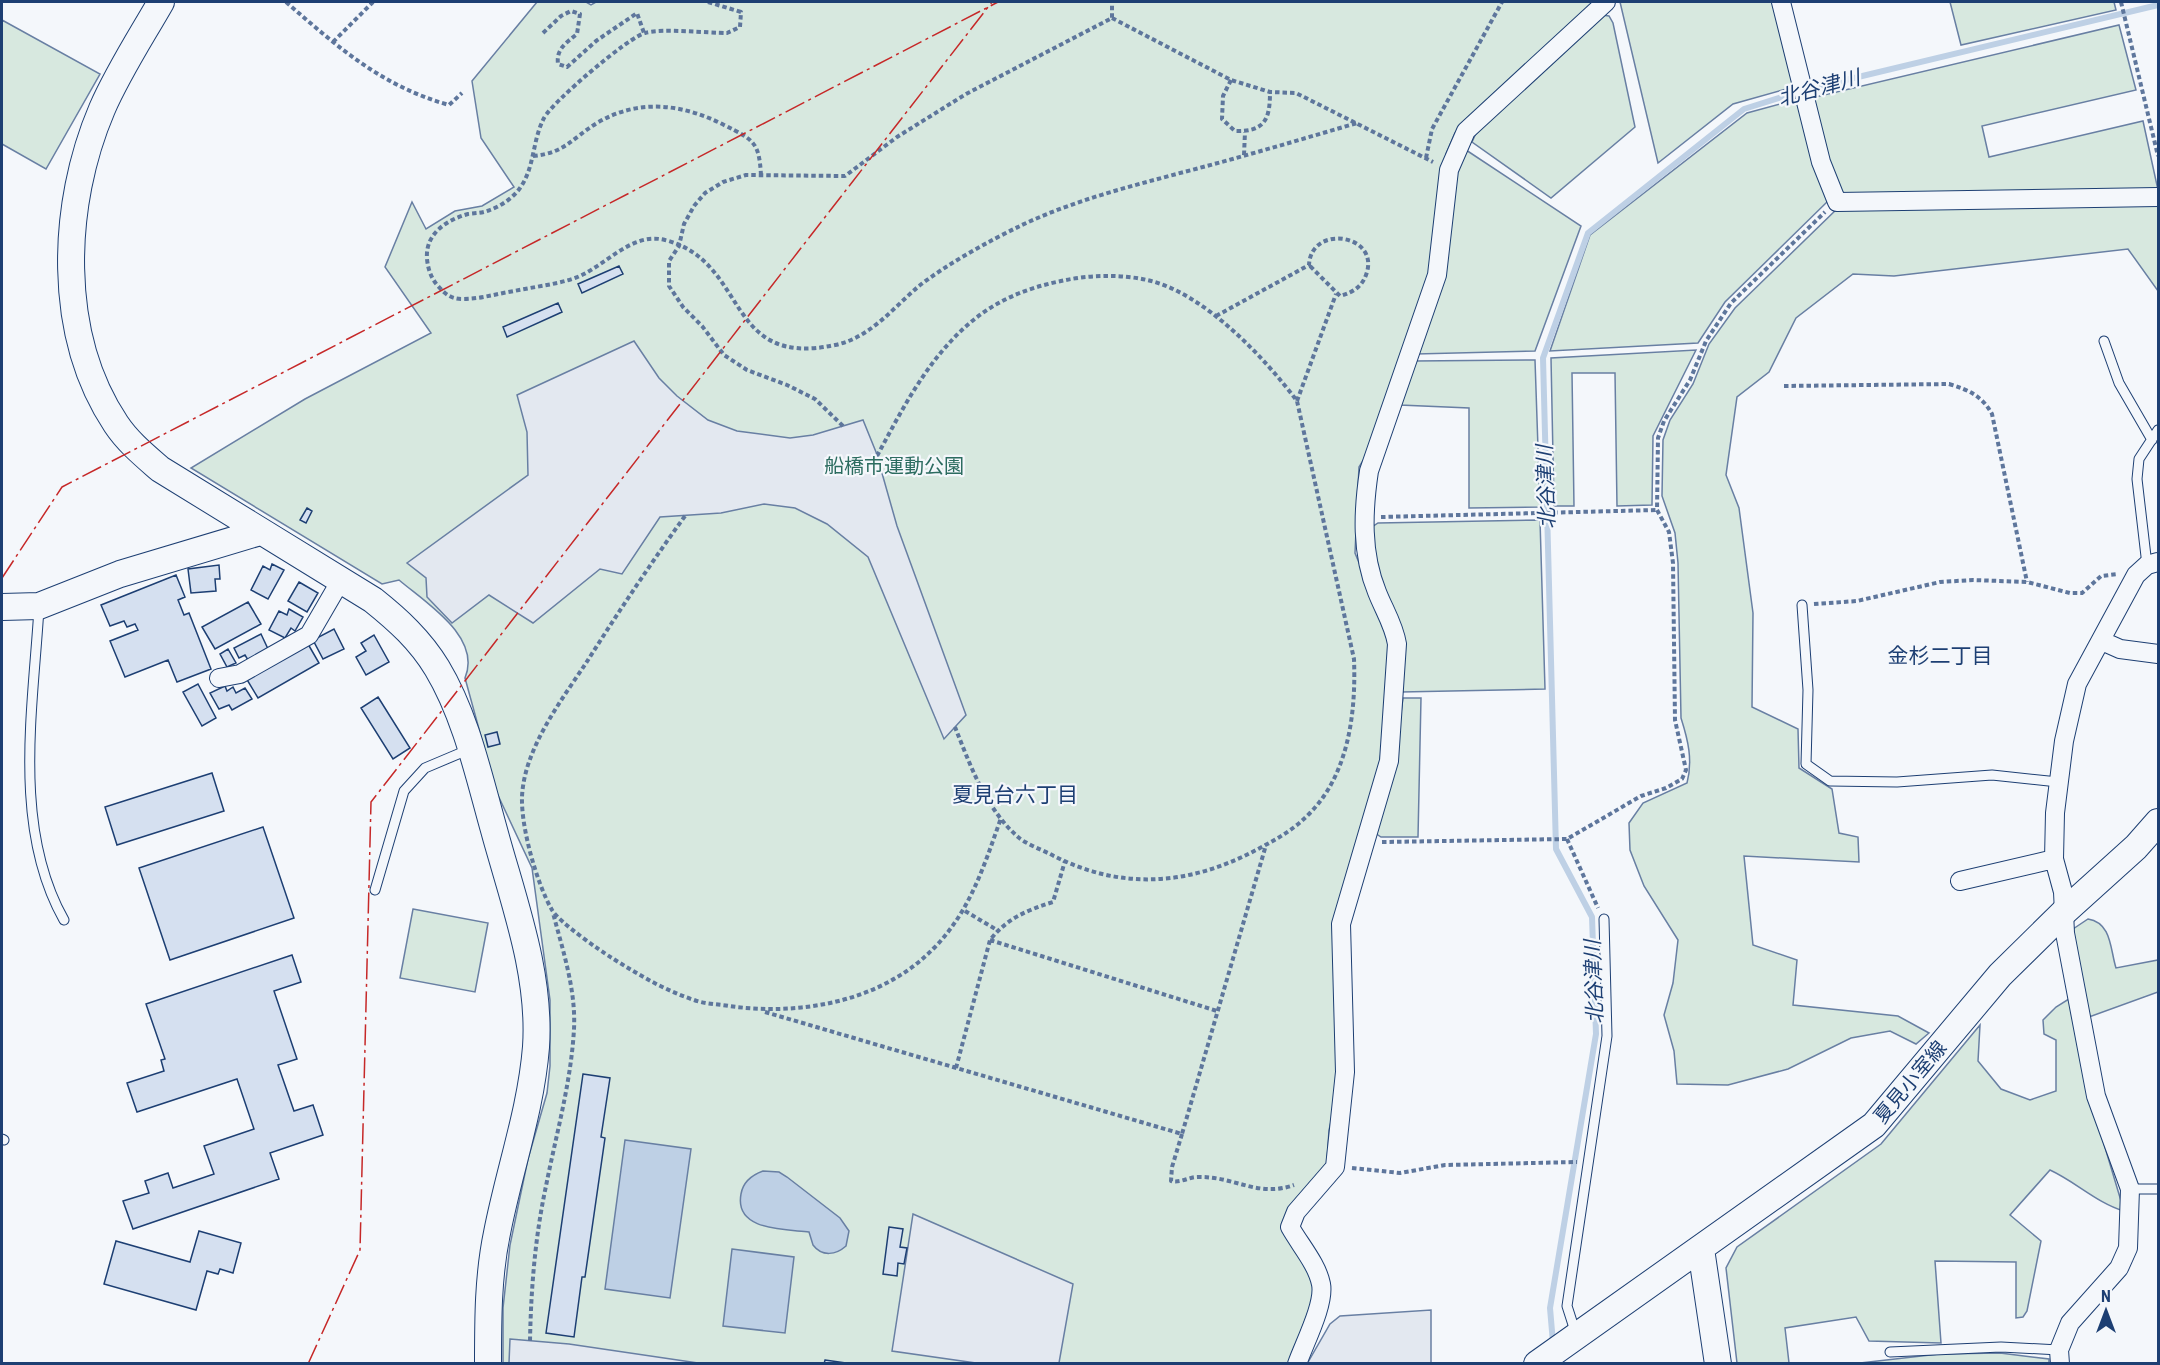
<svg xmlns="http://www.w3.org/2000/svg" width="2160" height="1365" font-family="'Roboto Condensed','Noto Sans JP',sans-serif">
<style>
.green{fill:#d7e8df;stroke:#687fa3;stroke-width:1.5}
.parking{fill:#e3e8f0;stroke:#687fa3;stroke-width:1.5}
.water{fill:#bed0e5;stroke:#687fa3;stroke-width:1.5}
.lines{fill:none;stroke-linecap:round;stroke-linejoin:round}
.stream{stroke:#bed0e5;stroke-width:6}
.building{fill:#d5e0f0;stroke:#1d3f73;stroke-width:1.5}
.lane-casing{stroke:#1d3f73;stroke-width:11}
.street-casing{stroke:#1d3f73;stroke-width:20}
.secondary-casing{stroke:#1d3f73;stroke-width:28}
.path{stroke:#5e769c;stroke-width:4;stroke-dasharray:4.5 3;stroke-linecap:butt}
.lane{stroke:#f4f7fb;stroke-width:9}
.street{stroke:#f4f7fb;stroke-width:18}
.secondary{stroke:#f4f7fb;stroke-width:26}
.power{stroke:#c62828;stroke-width:1.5;stroke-dasharray:21 4.5 3 4.5;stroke-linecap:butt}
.labels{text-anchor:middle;stroke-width:4.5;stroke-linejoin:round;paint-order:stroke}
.park-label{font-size:20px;fill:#2c6c60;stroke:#f4f7fb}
.street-label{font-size:20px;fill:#1d3f73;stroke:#f4f7fb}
.water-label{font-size:21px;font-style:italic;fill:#1d3f73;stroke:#f4f7fb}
.neighbourhood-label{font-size:21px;fill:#1d3f73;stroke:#f4f7fb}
</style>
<rect width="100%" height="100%" fill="#f4f7fb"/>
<path class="green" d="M537 2H586L591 5 596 2H1597L1455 133 1446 154 1431 274 1371 448 1359 467 1355 553 1390 637 1392 676 1379 767 1342 896 1337 1097 1329 1130 1327 1162 1316 1182 1288 1217 1317 1288 1289 1363H503V1308L510 1245 528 1159 547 1093 550 1066V1000L532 868 496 791 465 678C482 637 426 603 399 580L382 584 191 468 305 399 431 333 385 267 412 202 426 229 455 211 482 206 514 187 481 138 472 81Z
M1620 2H1776L1797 86 1733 104 1658 163Z
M1950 2H2114L2116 10 1961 45Z
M1602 15 1609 16 1613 23 1635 127 1551 198 1472 142 1477 131Z
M2 20 100 74 46 169 2 144Z
M2119 25 2136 90 1982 126 1989 157 2143 121 2158 190 1844 196 1838 192 1811 98Z
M1798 99 1827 194V202L1725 302 1698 343 1550 351 1590 235 1747 113Z
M1466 150 1581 226 1535 351 1416 354 1459 159Z
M1840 206H2158V291L2128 249 1894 276 1853 274 1796 318 1769 372 1737 397 1726 475 1739 508 1753 613 1752 707 1798 729 1799 768 1832 789 1839 833 1858 837 1859 862 1744 856 1753 945 1797 960 1793 1005 1898 1016 1929 1033 1916 1044 1890 1031 1851 1038 1788 1069 1728 1085 1677 1084 1674 1051 1664 1015 1673 983 1678 940 1644 886 1630 850 1629 823 1643 803 1687 783C1693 760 1688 740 1681 718L1678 563 1675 533 1662 496 1663 440 1670 420 1693 384 1709 344 1735 308Z
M1696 350 1653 436 1652 505 1617 506 1615 373H1572L1574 506H1554L1551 358Z
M1535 360 1540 507 1469 508V408L1400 405 1414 361Z
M1540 520 1545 689 1401 692 1371 555 1372 527 1378 523Z
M1403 698H1421L1418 837H1381L1375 833 1394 765Z
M413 909 488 923 475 992 400 978Z
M2088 919C2112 923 2110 949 2116 968L2158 960V992L2089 1017 2073 929Z
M2072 997 2090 1097 2124 1211C2097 1203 2076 1182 2050 1170L2010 1215 2041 1241 2027 1311 2023 1317 2016 1318V1262L1935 1261 1941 1343 1869 1341 1856 1317 1785 1328 1789 1363H1737L1726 1268 1737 1247 1881 1144 1980 1025 1978 1061 2001 1089 2030 1100 2056 1091V1040L2044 1034 2043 1020 2056 1007Z
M2000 1353 2049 1359V1363H1860L1939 1354Z"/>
<path class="parking" d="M634 341 659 378 677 396 708 420 737 431 790 438 813 435 863 420 876 452 897 526 966 715 944 739 868 557 827 524 795 508 764 504 721 513 660 517 622 574 600 569 533 623 489 595 452 623 427 597 426 578 407 563 528 475 527 432 517 395Z
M913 1214 1073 1284 1059 1363H976L892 1351Z
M1431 1310V1363L1307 1364 1330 1324 1340 1316Z
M510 1339 569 1344 698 1363H509Z"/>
<path class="water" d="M625 1140 691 1149 670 1298 605 1289Z
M763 1171 779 1172 787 1177 840 1218 849 1231 846 1246C836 1255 822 1257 813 1245L809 1232C785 1229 734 1231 741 1194 743 1182 752 1175 763 1171Z
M732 1249 794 1257 785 1333 723 1326Z"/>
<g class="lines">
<path class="stream" d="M1553 1343 1550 1308 1596 1034 1592 917 1556 849 1543 358 1588 233 1744 109 1804 90 2158 5"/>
</g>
<path class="building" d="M619 266 623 274 582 293 578 284Z
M558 303 562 312 507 337 503 327Z
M307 508 312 511 306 523 300 520Z
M272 564 284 570 268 599 251 590 263 566 270 570Z
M219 565 220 579H215L216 591 191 593 188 569Z
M176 575 185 597 178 600 184 615 189 613 211 669 177 682 168 660 125 677 110 641 138 630 135 624 127 627 124 621 110 626 101 605Z
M299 582 318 593 307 612 288 601Z
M248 602 261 624 215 649 202 627Z
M289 609 303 617 295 631 291 628 285 638 269 630 279 611 287 615Z
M334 629 344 649 323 659 313 640Z
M261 634 268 649 248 660 245 655 239 658 234 648Z
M374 635 389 662 366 675 356 657 366 651 361 643Z
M308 644 319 663 258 698 246 678Z
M228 649 236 663 227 667 220 654Z
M198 684 216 718 202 726 183 692Z
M225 686 227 691 233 687 236 693 245 688 252 699 232 710 229 705 219 709 210 693Z
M378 697 410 748 393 759 361 708Z
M497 732 500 744 488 747 485 735Z
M212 773 224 811 117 845 105 807Z
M263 827 294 918 170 960 139 868Z
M292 955 301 982 274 991 297 1059 278 1065 294 1111 313 1105 323 1135 270 1153 279 1179 133 1229 123 1201 149 1193 145 1181 168 1173 173 1188 214 1174 204 1146 254 1129 237 1079 137 1112 127 1083 164 1071 161 1060 165 1059 146 1004Z
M583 1074 610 1078 601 1137 605 1138 585 1277H582L574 1337 546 1333Z
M889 1227 903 1229 900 1247 907 1248 904 1264 898 1263 897 1276 883 1274Z
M199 1231 241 1243 233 1273 220 1269 218 1274 207 1271 196 1310 104 1284 116 1241 190 1262Z
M825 1360 853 1364H824Z"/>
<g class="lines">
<g class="lane-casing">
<path id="lane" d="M2104 341 2119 383 2152 440
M2147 565 2137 479 2139 459 2158 430
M1802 605 1808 690 1806 764 1830 781 1897 782 1992 775 2058 782
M39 608C33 709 12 828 64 920
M375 890 404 791 425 768 470 749
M2 1139 4 1140
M2130 1189H2158
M1576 1334 1567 1306 1607 1036 1604 919
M1890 1352 2001 1347 2059 1350"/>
</g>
<g class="street-casing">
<path id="street" d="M1781 2 1821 162 1837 202 2158 197
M2102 641 2120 649 2158 654
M219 678 240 674 309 635 341 580
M1960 881 2054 859
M1297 1364C1304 1344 1325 1304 1321 1284 1317 1264 1300 1245 1290 1227L1296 1212 1335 1167 1345 1072 1341 924 1389 761 1397 644C1394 625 1384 610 1377 592 1361 553 1363 511 1369 471L1437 275 1449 170 1466 131 1606 2
M2060 1364 2059 1350 2070 1323 2119 1268 2128 1248 2130 1189 2096 1096 2065 933 2063 892 2054 859 2055 813 2064 741 2077 684 2136 575 2147 565 2158 562"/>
</g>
<g class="secondary-casing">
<path id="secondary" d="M161 2C141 37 118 72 102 109 61 205 56 334 116 424 128 442 144 455 160 469L373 600C398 620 420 640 437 668 466 716 479 777 494 830 513 900 541 973 536 1047 531 1110 509 1171 497 1233 488 1276 488 1319 488 1364
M2 607 39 606 120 574 260 532
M1701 1249 1718 1364
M1537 1364 1874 1125 2000 975 2064 912 2136 847 2158 822"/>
</g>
<path class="path" d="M286 2C338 47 381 86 449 105L462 93
M708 2 741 12 740 27 727 33C708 33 662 28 645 33 630 36 552 102 544 118 532 141 535 167 520 188 513 198 501 206 490 210 483 213 476 213 468 214 446 220 425 234 427 259 428 269 431 278 438 286 445 294 451 299 462 299 480 299 496 294 514 291 533 287 553 285 572 279 604 269 630 231 665 240 750 262 723 369 835 345 870 338 893 308 919 286 947 264 989 241 1022 225 1075 200 1128 187 1184 172 1242 157 1299 140 1357 123
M2121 2 2158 156
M1112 18 1231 80 1270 92 1296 93 1433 162
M543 33 561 16 571 11 580 14 577 34C566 43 556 49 558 64L567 67 596 41 637 13 644 33
M333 42 373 2
M1231 80 1223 96 1222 119 1235 131C1265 132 1270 119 1270 92
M1244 155 1245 132
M533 156C565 153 571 139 597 123 639 98 683 104 724 125 754 140 759 142 761 175
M1426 158 1432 129 1502 2
M1216 316 1309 265C1311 224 1378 234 1367 272 1363 286 1354 292 1340 296L1309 265
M1784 386 1949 384C1969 390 1982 396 1992 414L2027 582
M1297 401 1336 294
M843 426 815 399 787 385 747 370 724 355 702 326 683 307 669 286V261L679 246 684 224 694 206 705 193 723 182 746 175 845 176 897 137 966 94 1112 18V2
M877 456C903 408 928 358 971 322 997 300 1027 288 1061 281 1088 275 1120 274 1147 280 1203 292 1264 357 1297 401L1354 659C1356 712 1349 773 1310 813 1295 829 1277 839 1258 849 1189 886 1120 891 1050 854 1040 849 1026 844 1018 837 986 809 970 765 955 727
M685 516C651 563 619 611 588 660 562 700 524 748 522 797 521 828 537 884 552 910 559 922 599 950 612 958 639 975 664 990 694 1000 705 1004 717 1004 729 1006 800 1016 881 1002 933 949 970 912 984 866 1001 818
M1381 517 1657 510
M1814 604 1857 601 1940 582 1973 580 2027 582 2070 593H2082L2101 576 2118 574
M1567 839 1598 908
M1382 842 1567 839 1641 796 1666 788 1682 779 1686 770 1675 720 1673 563 1669 532 1657 510 1658 438 1664 421 1690 380 1706 341 1731 303 1825 212
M965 911 997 930
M990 940 1217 1011
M765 1012 1182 1134 1266 845
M956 1068 990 940C1007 918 1028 910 1053 902L1065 861
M1182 1134 1172 1167 1171 1181C1182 1183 1188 1177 1198 1177 1234 1176 1258 1198 1294 1185
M1352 1168 1400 1173 1445 1165 1577 1162
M530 1341C531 1289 535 1237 546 1186 556 1135 571 1083 574 1029 576 990 563 951 553 913"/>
<use href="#lane" class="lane"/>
<use href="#street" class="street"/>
<use href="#secondary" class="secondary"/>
<path class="power" d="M2 578 62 487 998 2
M308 1364 360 1250 371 802 992 2"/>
</g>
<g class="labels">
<g class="park-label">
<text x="894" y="473">船橋市運動公園</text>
</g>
<g class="street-label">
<text transform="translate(1910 1082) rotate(-50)" y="7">夏見小室線</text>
</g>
<g class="water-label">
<text transform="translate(1819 88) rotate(-15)" y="7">北谷津川</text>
<text transform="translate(1546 487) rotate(-92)" y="7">北谷津川</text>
<text transform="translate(1594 982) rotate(-92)" y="7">北谷津川</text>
</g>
<g class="neighbourhood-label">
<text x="1940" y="663">金杉二丁目</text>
<text x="1015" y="802">夏見台六丁目</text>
</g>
</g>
<rect width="2160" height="1365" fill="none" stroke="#1d3f73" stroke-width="6"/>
<g transform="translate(2106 1311)" stroke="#f4f7fb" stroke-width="4.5" paint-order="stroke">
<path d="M0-4.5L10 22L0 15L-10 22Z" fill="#1d3f73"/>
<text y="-9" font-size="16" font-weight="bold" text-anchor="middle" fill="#1d3f73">N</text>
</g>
</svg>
